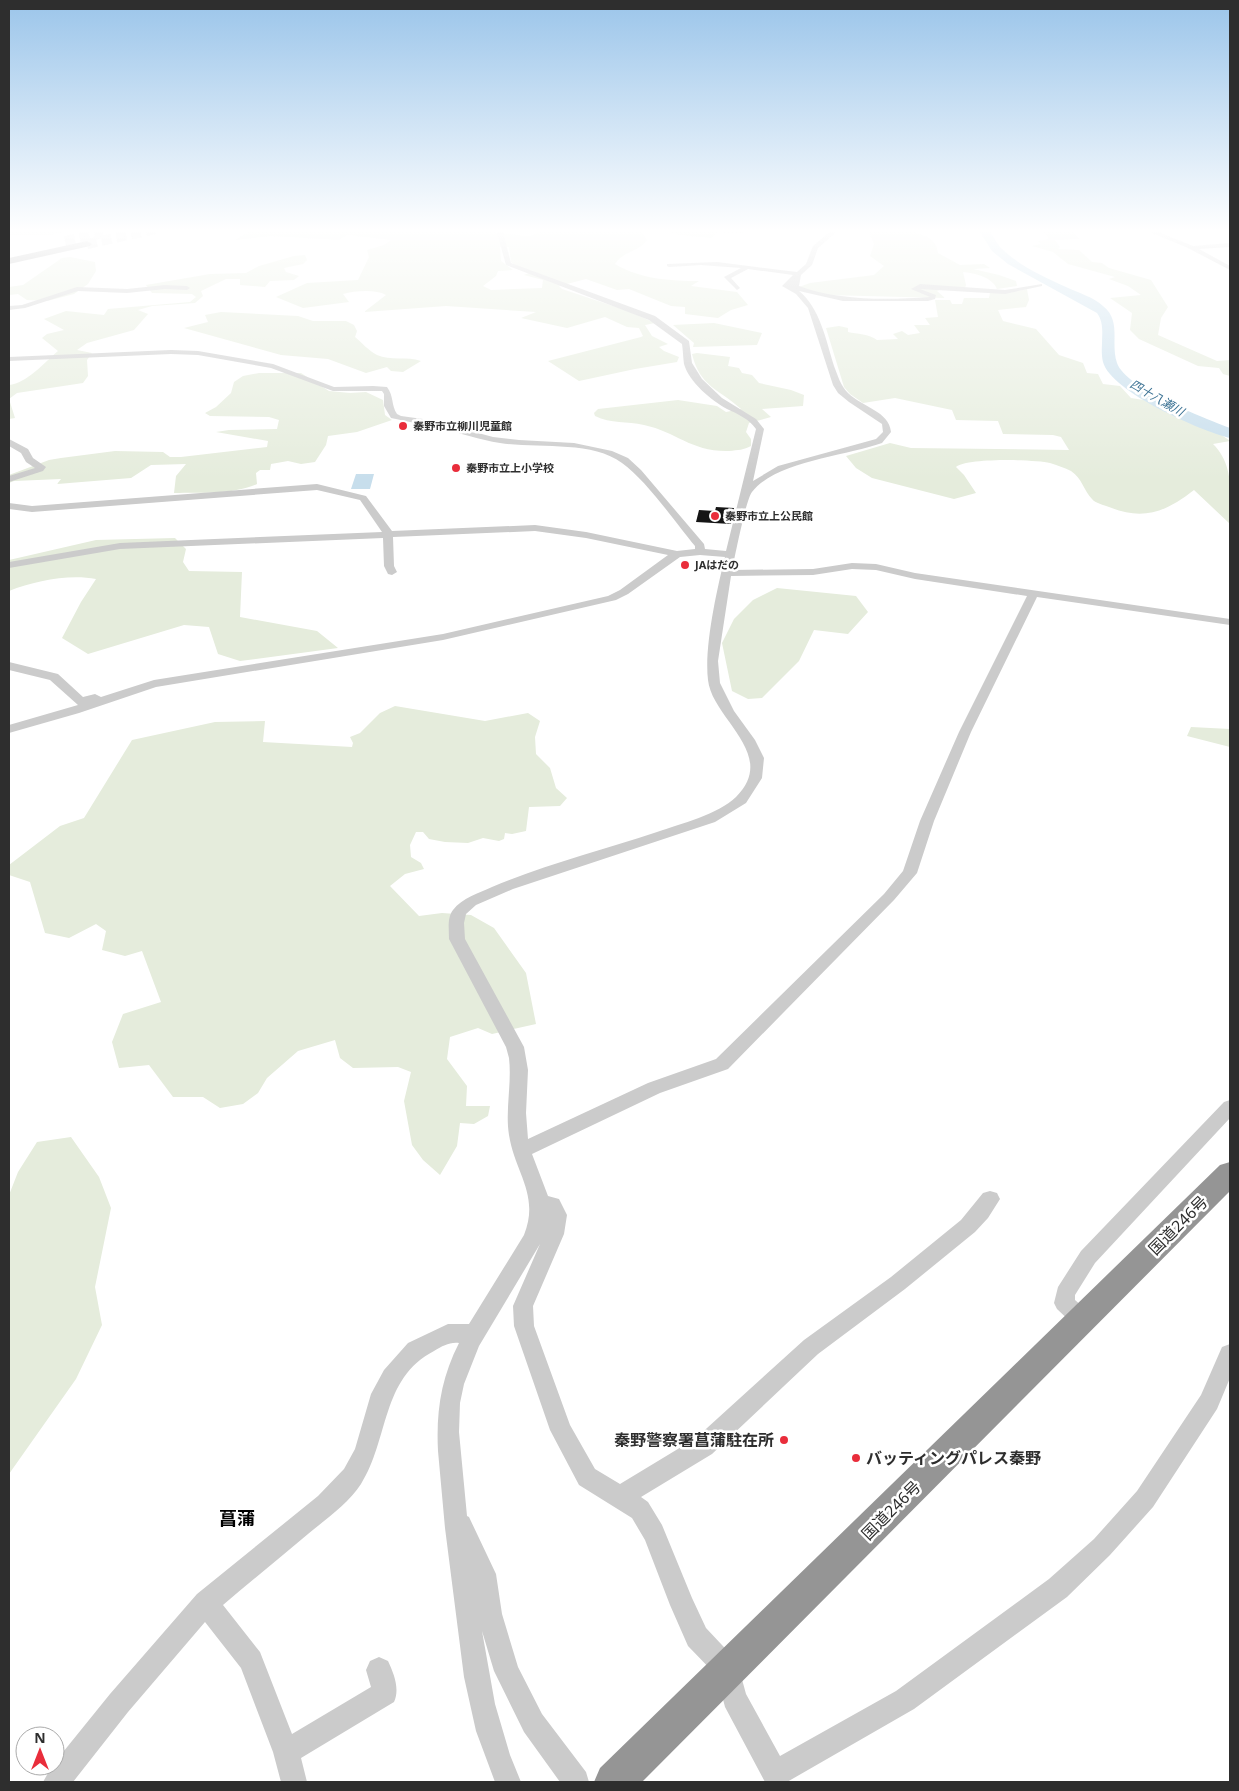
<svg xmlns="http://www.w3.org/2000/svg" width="1239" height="1791" font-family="'Noto Sans','Noto Sans JP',sans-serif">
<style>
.green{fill:#e5ecdc;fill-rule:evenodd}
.water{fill:#c7deec}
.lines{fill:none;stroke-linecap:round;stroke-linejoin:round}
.river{fill:#c7deec;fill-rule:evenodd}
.building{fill:#151515}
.highway-tunnel{stroke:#d5d5d5;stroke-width:10;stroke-dasharray:10 5;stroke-linecap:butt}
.minor{fill:#cbcbcb;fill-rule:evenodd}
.highway{fill:#959595;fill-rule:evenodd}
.poi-dot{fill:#e92d3b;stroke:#fff;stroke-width:2}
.labels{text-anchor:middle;stroke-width:5;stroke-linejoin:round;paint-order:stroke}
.far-poi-label{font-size:11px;font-weight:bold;fill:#2e2e2e;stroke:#fff;text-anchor:start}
.far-water-label{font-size:12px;font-style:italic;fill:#3a7193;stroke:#fff}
.near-street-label{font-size:16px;fill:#2e2e2e;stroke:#fff}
.near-poi-label{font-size:16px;font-weight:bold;fill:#2e2e2e;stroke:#fff;text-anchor:end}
.near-neighbourhood-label{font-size:18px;font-weight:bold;fill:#000;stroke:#fff}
</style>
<rect width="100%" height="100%" fill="#fff"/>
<path class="green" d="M9 229H75L51 235H9Z
M245 229H493L495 233 530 236 544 229H645L641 231 647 240C639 252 623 251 615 264 640 279 670 281 699 281L691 286 737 292 748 305 731 310 718 318 685 314V307L671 306 629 289 617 290 586 279 559 286 562 289 628 311 655 323 645 325 652 336 668 344 659 347 664 351 679 357 677 362 635 369 579 381 548 361 641 337 643 336 639 328 627 327 605 317 567 328 521 318 536 312 446 306 364 312 386 295C375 289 355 291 343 294L349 302 303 308 276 297 307 283 358 280 369 257 367 250 384 245 391 240 347 235 339 240 271 236 235 240 250 231ZM500 247H509L511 262 520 269 534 271 524 275 543 280 542 288 491 290 483 286 496 276 498 271 513 270 501 261Z
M659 229H743V233L719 232 711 238 679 235Z
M868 229H905L904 230C919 234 936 235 938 253L960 265 984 264 990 268 973 269 999 275 1016 281 1017 286 997 289C992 277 975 273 963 272L966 285 964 291 942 289 937 291 945 298 825 295 799 287 810 283 874 275 884 266 870 256 874 244Z
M1042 229H1059L1063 232H1073L1080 239 1055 240 1060 247 1058 249 1079 250 1092 262 1102 263 1109 268 1151 280 1168 307 1161 318 1158 335 1217 361 1230 360V376L1223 374 1219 368 1198 366 1139 339 1130 330 1132 313 1110 298 1141 295 1128 286 1109 279 1115 277 1068 264 1053 252 1032 246 1041 244 1038 241 1049 239Z
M305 255 307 260 303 264 284 268 286 272 299 276 294 280 270 281 265 287 240 285V279H226L201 291 203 296 195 303 152 306 138 310 148 314 134 330 87 343 77 350 92 353 87 360 88 376 83 383 17 393 9 399 15 418 9 419V385C27 383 44 363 58 351L42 338 47 334 64 330 44 319 66 311 104 315 108 309 190 302 196 297 192 294 152 293 146 285 210 274 246 273 259 266 294 256Z
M70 257 95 262 96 271 88 284 74 294 47 301 27 300 18 294 9 295V287L23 285 62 258Z
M1027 289 1029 300 1026 307 998 310 1003 321 1036 329 1059 355 1083 363 1087 373 1098 374 1103 384 1120 386 1131 398 1156 402 1170 411 1212 428 1230 441 1213 444C1235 466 1230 495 1230 524L1194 490C1166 512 1143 521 1109 507 1104 505 1095 503 1092 499 1084 491 1082 478 1071 471 1065 468 1057 465 1050 463 1035 459 966 458 956 467L964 475 976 493 954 499 872 478 856 468 846 456 890 443 911 448 1069 450 1061 437 1053 435 1003 434 998 421 956 420 952 410 895 398 863 403 850 394 844 387 826 328 839 326 848 328V332C857 334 869 334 877 340L898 339 893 334 902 331 908 335 920 333 914 325H930L925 318 938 317 935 300H950L952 304H962L964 298H989L990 293H1009Z
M221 312 298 316 313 321H346L354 325 357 331 355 337C361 342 369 351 377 355 390 361 407 356 421 361L403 372 391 371 387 367 366 373 328 359 281 355 184 328 208 322 205 315Z
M714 323 762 333 757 345 693 347 694 343 673 325Z
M697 353 730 357 728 366 739 368 742 373 752 375 759 383 791 390 804 395 803 406 762 409 771 417 749 423 746 432 751 439V446C744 450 738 450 729 451 691 452 677 432 644 425 627 421 611 424 595 416L594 413 598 409 678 400 717 406 726 412 741 409C719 389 700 387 692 354Z
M259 373H301L329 391 350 393 366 392 383 400 385 415 392 420 357 432 328 436 326 445 315 462 301 464 288 461 271 464 270 470H260L256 473 257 484C232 495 201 492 174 493L176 476 186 464 151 465 131 478 57 484 61 479 14 481 9 483V475L49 460 61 458 115 451 163 452 170 457H181L267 447 268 441 216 432 229 430 277 429 279 420 269 417 210 416 205 413 216 407 231 393 234 382 243 376Z
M175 538 186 549 183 562 189 571 242 572 240 617 317 631 338 648 240 661 218 654 209 627 184 625 88 654 62 638 81 602 96 579C68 574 35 581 9 591V560L96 540Z
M777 588 856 596 868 612 848 634 814 630 799 661 762 698 748 699 732 691 722 643 734 619 753 600Z
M395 706 485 721 528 713 540 721 535 737 536 754 550 768 556 788 567 798 560 806 529 807 526 831 512 834 505 833 504 839 499 841 483 838 468 843 445 842 429 839 423 832H416L410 845 411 857 421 863 424 869 405 874 390 886 419 916 442 913 471 915 494 928 526 973 536 1024 492 1034 478 1028 450 1037 447 1059 467 1086 466 1106H490L488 1116 474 1124 460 1123 457 1146 440 1175 423 1160 412 1145 404 1101 411 1072 398 1067 353 1068 340 1058 335 1040 298 1051 267 1078 258 1093 243 1104 220 1108 203 1097H173L149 1065 119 1068 112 1042 123 1014 161 1002 142 951 125 956 102 950 106 931 96 924 69 938 45 933 30 882 9 875V865L60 826 84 818 132 740 215 722 265 721 263 742 352 747 353 743 350 737 360 733 380 713Z
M1191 727 1230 729V747L1187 736Z
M71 1137 99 1177 111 1208 95 1287 102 1325 76 1379 9 1474V1195L18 1172 37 1142Z"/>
<path class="water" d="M356 474H374L370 489H351Z"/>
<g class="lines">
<path class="river" d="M978 229H988C993 235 996 243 1001 248 1018 265 1044 277 1066 287 1079 293 1093 297 1103 306 1122 321 1110 343 1117 363 1126 389 1205 418 1230 428V438C1201 431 1111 392 1103 362 1099 346 1107 326 1097 313L1008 264 992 251Z"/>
</g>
<path class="building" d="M716 507 734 508 731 524 696 522 699 510 715 511Z"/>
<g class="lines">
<path class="highway-tunnel" d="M65 241 103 233
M87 244 156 229"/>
<path class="minor" d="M494 229H501L503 232 511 263 655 316 689 341 692 363 702 379 722 398 756 419 764 429 753 481 778 466 876 439 883 432 882 424 849 402 838 393 833 385 808 308 796 294 782 286 793 275 748 269 731 278 740 288 737 290 724 277 741 268 701 265 669 267 667 266V264L717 262 797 272 806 264 813 246 833 229H840L818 248 812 265 801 275 799 286C840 301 887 300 930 297L911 289 920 284 1005 290 1042 284V286L1005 294 920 289 936 295 935 299 928 301H843L799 291C820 308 826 340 834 366 838 376 840 385 848 393 862 407 889 411 891 432L882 443C846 456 776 461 752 492 746 499 735 557 732 570L813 569 852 563 876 564 915 573 1230 619V625L1037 597 971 732 934 821 917 873 894 900 728 1069 660 1093 532 1154 548 1196 559 1199 567 1215 564 1234 533 1306 534 1326 570 1425 595 1469 620 1484 696 1438 804 1340 891 1277 961 1220 983 1193 990 1191 997 1193 1000 1199 988 1218 975 1232 905 1289 818 1354 712 1454 641 1497 648 1502 662 1525 692 1598 706 1628 737 1661 746 1694 780 1756 896 1691 1049 1579 1094 1539 1137 1491 1201 1395 1222 1347 1230 1344V1378L1217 1409 1153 1507 1110 1555 1067 1597 914 1709 787 1782H765L725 1707 717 1676 688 1646 670 1605 645 1540 632 1518 579 1485 550 1430 514 1326 513 1306 540 1244 479 1346 464 1384 460 1403 459 1432 467 1516 469 1517 496 1574 502 1614 518 1667 542 1714 586 1772 589 1782H560L524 1732 494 1671 482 1631 495 1704 510 1755 521 1782H495L476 1731 464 1677 445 1528 438 1451C436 1412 441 1378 459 1343 449 1342 443 1346 434 1351 381 1378 389 1440 361 1484 348 1504 326 1519 308 1534 280 1558 251 1581 223 1605L260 1652 292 1734 371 1687 366 1670 370 1661 379 1657 388 1661C394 1674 400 1689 394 1702L301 1758 307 1782H281L273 1752 241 1668 205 1622 128 1712 73 1782H43L52 1766H55V1762L110 1694 197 1594 318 1496 344 1469 355 1449 371 1394 384 1370 408 1343 448 1324H469L524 1235C540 1195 515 1173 509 1135 505 1110 512 1084 509 1058L506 1047 449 939C449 929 447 918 453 910 462 898 479 893 492 887 544 865 603 850 657 832 680 824 719 814 736 797 779 754 712 719 708 680 704 647 717 589 725 557L700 555 680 557 628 594 616 600 443 640 156 687 79 713 9 733V725L78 705 50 680 9 670V662L58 674 83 697 95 694 101 697 154 680 443 634 608 596 620 590 668 555 586 538 535 531 393 537 394 566 397 572 392 575 388 574 384 566 383 538 120 549 9 568V562L120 543 382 532 360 500 317 490 32 512 9 509V503L32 506 317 484 366 496 392 531 535 525 586 532 677 551 695 549V546C675 522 647 481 622 463 591 440 537 449 500 443 480 440 460 433 441 428 426 424 411 423 396 419L391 418 384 406V394L382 391H333L271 368 198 355 171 354 9 361V357L171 350 198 351 273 364 334 387 373 386 387 387C394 396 391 405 397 414L401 416 430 420 493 437 519 440 574 443 612 451 628 458 641 470 704 544 705 549 726 551 756 429C749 419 738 414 727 409 711 400 689 382 684 364 683 357 683 350 682 344L649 320 506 265 497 233ZM852 569 876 570 915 579 1027 596 959 732 920 821 903 871 884 894 716 1059 648 1083 528 1139 526 1113 528 1070 524 1047 465 939 464 923 466 914 476 905 513 889 715 822 746 803 762 778 764 758 755 740 734 711 720 683 718 661 731 576 813 575Z
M1142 229H1151L1193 246 1230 243V247L1199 249 1230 266V270L1186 247Z
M165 285 187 286 190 288 187 290 165 289 127 293 78 291 25 308 9 310V306L22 305 77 287 127 289Z
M9 439 28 449 33 458 46 467 43 471 9 482V476L35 468 26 462 21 453 9 446Z
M1230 1100V1118L1095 1263 1075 1295V1300L1090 1313 1093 1320 1090 1327 1083 1329 1076 1327 1057 1309 1054 1303 1058 1287 1081 1251 1224 1102Z"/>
<path class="highway" d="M87 241 92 244 90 246 9 264V258Z
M1230 1162V1191L642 1782H594L600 1768 1220 1165Z"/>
</g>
<linearGradient id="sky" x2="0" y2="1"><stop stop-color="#9bc5ea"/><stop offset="0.48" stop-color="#fff"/><stop offset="1" stop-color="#fff" stop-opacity="0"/></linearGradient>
<rect width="1239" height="480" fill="url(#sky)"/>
<g class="poi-dot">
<circle cx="403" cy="426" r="5"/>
<circle cx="456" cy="468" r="5"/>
<circle cx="715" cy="516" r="5"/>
<circle cx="685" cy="565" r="5"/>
<circle cx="784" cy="1440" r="5"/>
<circle cx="856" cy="1458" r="5"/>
</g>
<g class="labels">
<g class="far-poi-label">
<text x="413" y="430">秦野市立柳川児童館</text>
<text x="466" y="472">秦野市立上小学校</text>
<text x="725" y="520">秦野市立上公民館</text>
<text x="695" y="569">JAはだの</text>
</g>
<g class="far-water-label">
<text transform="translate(1157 398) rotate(30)" y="4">四十八瀬川</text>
</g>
<g class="near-street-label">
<text transform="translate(1178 1225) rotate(-45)" y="6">国道246号</text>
<text transform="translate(891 1510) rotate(-45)" y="6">国道246号</text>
</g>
<g class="near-poi-label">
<text x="774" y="1446">秦野警察署菖蒲駐在所</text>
<text x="866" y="1464" text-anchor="start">バッティングパレス秦野</text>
</g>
<g class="near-neighbourhood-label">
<text x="237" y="1525">菖蒲</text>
</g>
</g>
<rect width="1239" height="1791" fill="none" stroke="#2e2e2e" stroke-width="20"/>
<g transform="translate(40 1751)"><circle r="24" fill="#ffffff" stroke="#ababab"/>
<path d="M0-4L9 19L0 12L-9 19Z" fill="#e92d3b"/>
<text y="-8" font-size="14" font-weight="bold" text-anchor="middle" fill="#2e2e2e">N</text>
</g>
</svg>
